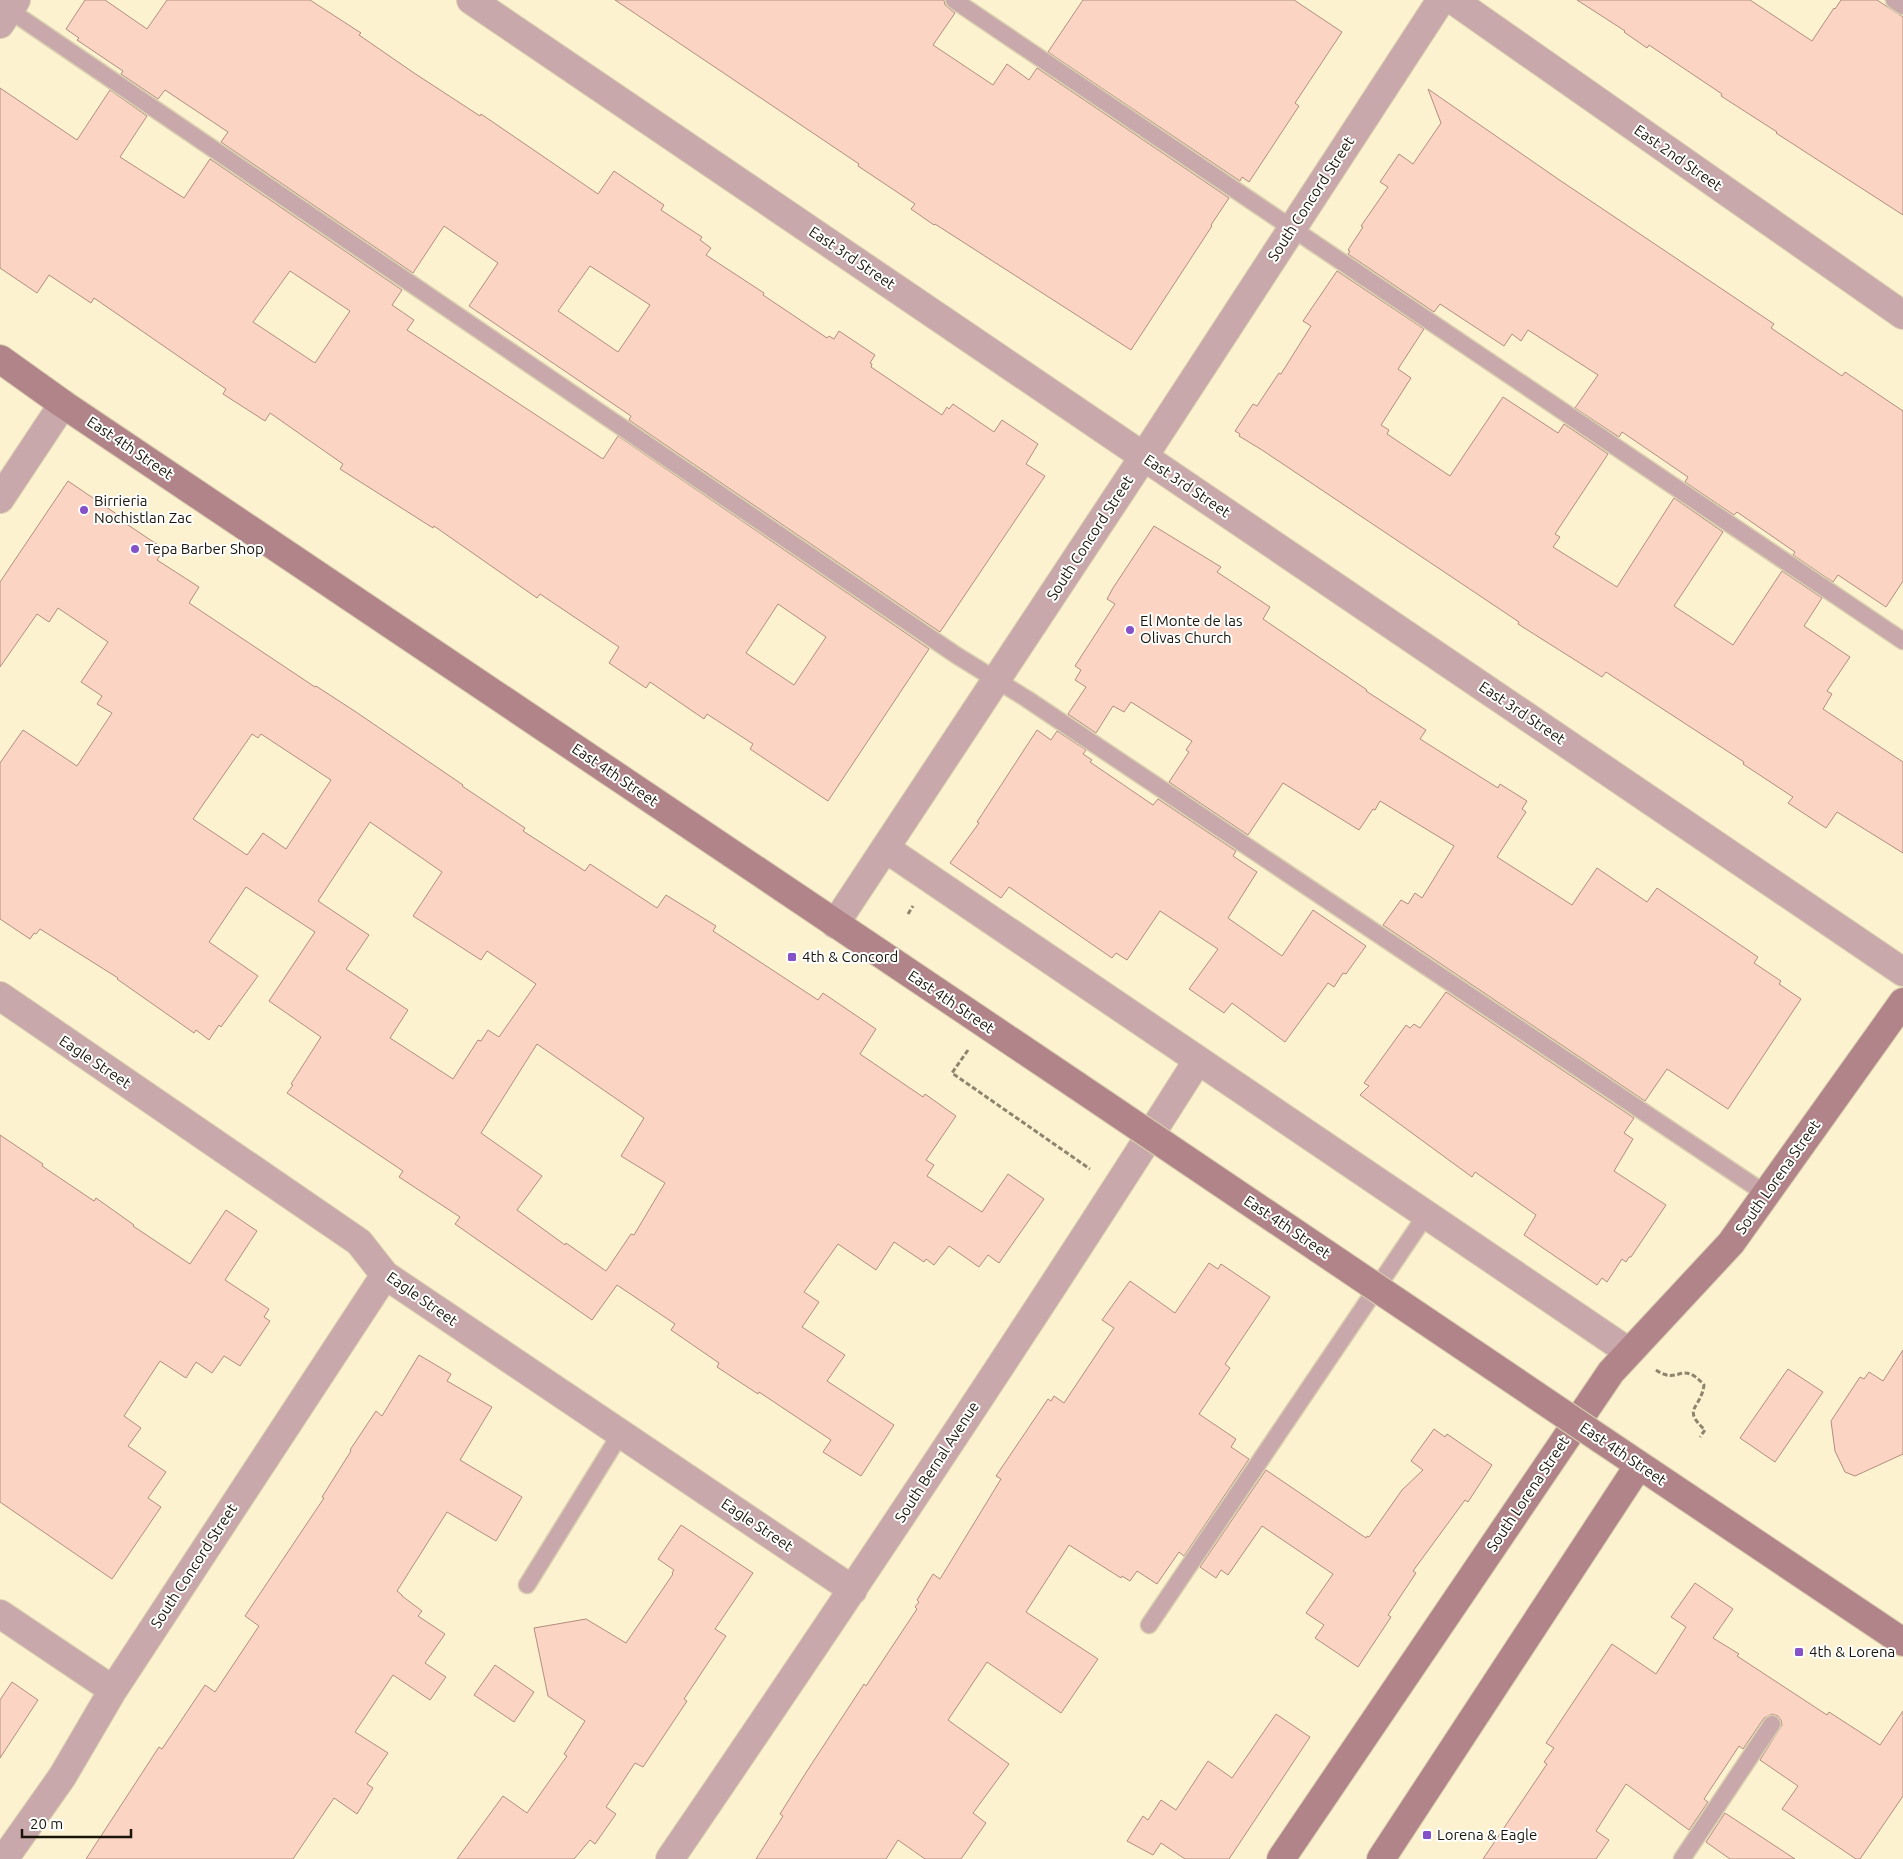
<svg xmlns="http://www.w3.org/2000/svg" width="1903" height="1859" font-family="Ubuntu,sans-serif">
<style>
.building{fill:#fcd4c4;stroke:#b18e80;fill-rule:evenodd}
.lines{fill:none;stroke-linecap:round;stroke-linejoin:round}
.lane-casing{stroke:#d9cfaf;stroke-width:19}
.street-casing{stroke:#d9cfaf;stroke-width:30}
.secondary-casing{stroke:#d9cfaf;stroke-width:30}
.path{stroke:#8d856d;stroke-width:3;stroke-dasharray:5 2.5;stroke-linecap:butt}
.lane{stroke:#c8a8ab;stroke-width:16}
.street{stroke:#c8a8ab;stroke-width:28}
.secondary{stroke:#b18489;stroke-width:28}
.secondary-bridge-casing{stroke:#d9cfaf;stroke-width:30;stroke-linecap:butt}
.secondary-bridge{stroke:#b18489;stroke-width:28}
.poi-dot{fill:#8451c9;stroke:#fff;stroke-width:2}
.labels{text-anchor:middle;stroke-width:4;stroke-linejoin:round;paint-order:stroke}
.street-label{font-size:15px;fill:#191509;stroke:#fff}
.poi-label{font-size:15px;fill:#191509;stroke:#fff;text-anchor:start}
</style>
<rect width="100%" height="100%" fill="#fdf2cf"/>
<path class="building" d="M85 0H105L147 29 167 0H310L361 33 359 35 414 73 480 116 481 114 598 194 614 171 664 205 661 210 702 237 700 240 711 248 706 255 764 293 763 295 827 338 829 336 834 339 839 331 875 355 870 363 872 364 871 367 942 415 947 407 949 409 953 404 994 432 1002 420 1038 444 1026 464 1045 476 940 632 629 420 631 416 469 306 498 263 444 226 413 273 221 142 228 132 165 90 158 99 121 74 123 71 77 40 79 38 66 29ZM590 266 650 305 618 352 558 311Z
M615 0H944L945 5 955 13 933 45 993 85 1007 64 1029 80 1037 68 1229 198 1211 225 1212 226 1131 350 935 224 934 225 911 209 915 204 858 166 859 164Z
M1083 0H1294L1342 32 1295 103 1299 106 1249 182 1242 177 1240 181 1048 52Z
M1577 0H1750L1812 41 1834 8 1835 9 1841 0H1877L1903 17V215L1776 133 1777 132 1721 96 1722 94 1649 45 1647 48 1624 32 1625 31Z
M0 88 77 140 110 90 147 116 120 157 184 198 210 159 402 290 392 305 414 320 407 330 603 459 618 436 929 649 828 801 750 749 753 744 707 714 704 719 650 682 646 688 609 663 619 647 540 594 537 598 434 526 433 528 340 469 343 464 270 413 265 421 223 394 226 389 94 298 91 303 49 275 37 293 0 268ZM290 271 350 311 315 363 253 322ZM778 604 826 637 794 685 746 653Z
M1428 89 1558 179 1774 324 1771 328 1842 376 1845 372 1903 411V581L1886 607 1838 575 1833 582 1793 555 1795 552 1737 512 1734 515 1685 482 1688 477 1625 434 1622 432 1619 437 1575 408 1598 375 1528 330 1521 341 1512 334 1504 346 1440 304 1434 312 1348 254 1350 251 1348 250 1363 227 1361 226 1388 187 1380 182 1399 154 1413 164 1441 123Z
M1337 271 1424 329 1398 369 1411 378 1381 425 1389 430 1387 434 1450 476 1503 397 1558 433 1564 424 1608 454 1555 534 1560 537 1553 547 1617 587 1674 498 1723 532 1674 606 1733 645 1782 571 1822 598 1804 626 1850 657 1827 691 1832 694 1823 709 1903 762V853L1837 812 1826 828 1788 803 1793 797 1743 764 1744 762 1606 672 1602 677 1518 624 1519 622 1262 450 1239 436 1240 434 1235 431 1253 404 1257 406 1279 373 1281 374 1311 326 1303 321Z
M68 481 118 515 116 517 164 549 157 560 199 587 189 603 315 687 316 686 356 712 463 785 462 786 525 828 523 831 585 871 590 864 657 908 666 895 716 926 713 931 818 1000 823 993 876 1029 860 1054 923 1097 925 1094 956 1116 926 1160 934 1165 927 1176 982 1212 1008 1174 1044 1199 999 1263 988 1255 979 1267 949 1246 934 1265 926 1259 924 1262 894 1242 876 1270 838 1244 804 1292 819 1302 802 1327 845 1355 827 1381 894 1425 861 1476 823 1452 831 1440 759 1392 758 1394 717 1367 719 1363 671 1330 675 1324 617 1285 592 1320 455 1224 460 1217 399 1177 403 1171 287 1093 293 1085 291 1084 321 1037 269 1001 315 932 246 887 209 942 258 976 221 1027 219 1025 209 1040 196 1030 194 1033 117 979 118 978 40 929 36 934 34 933 30 939 0 919V763L23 730 77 766 112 713 97 704 102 696 81 682 108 642 58 608 49 622 37 614 0 667V582ZM252 734 258 738 261 734 331 780 286 849 263 833 247 855 193 819ZM370 822 442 872 413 916 481 960 487 951 536 984 499 1037 488 1030 481 1041 478 1040 453 1079 390 1038 408 1010 346 969 369 935 318 901ZM537 1044 644 1118 621 1156 665 1183 634 1235 631 1234 606 1271 566 1243 565 1245 517 1210 542 1176 481 1133Z
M1154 526 1221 567 1217 572 1270 607 1263 619 1367 690 1366 691 1426 730 1420 739 1498 788 1500 784 1527 801 1522 809 1526 812 1497 857 1572 905 1597 868 1647 902 1657 888 1758 957 1754 963 1781 981 1779 984 1801 999 1728 1109 1667 1069 1645 1101 1383 925 1401 900 1408 904 1415 893 1422 898 1454 846 1380 801 1375 810 1373 809 1359 830 1283 783 1248 835 1169 782 1189 752 1186 750 1192 741 1131 702 1124 712 1113 706 1096 733 1068 714 1086 687 1075 680 1081 670 1075 666 1115 604 1107 599 1113 588Z
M1037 730 1051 740 1057 731 1086 750 1083 754 1092 760 1090 762 1153 805 1158 799 1236 851 1233 856 1257 872 1228 918 1282 956 1313 910 1366 946 1346 974 1343 973 1334 987 1328 983 1285 1042 1232 1003 1224 1013 1189 989 1218 949 1160 911 1127 960 1116 953 1112 958 1009 887 1001 898 950 863 979 823 977 822Z
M1446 992 1634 1118 1624 1133 1633 1139 1614 1171 1666 1205 1631 1257H1629L1626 1262 1622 1259 1607 1282 1602 1278 1597 1285 1524 1235 1536 1215 1475 1172 1472 1177 1360 1095 1369 1086 1364 1083 1406 1025 1410 1028 1414 1024 1420 1028Z
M0 1135 43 1164 42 1166 94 1201 96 1198 134 1225 133 1226 190 1264 226 1210 257 1231 225 1280 269 1309 264 1317 270 1321 240 1366 224 1356 212 1373 196 1362 186 1378 160 1361 124 1416 141 1428 128 1446 166 1472 148 1498 161 1507 112 1579 0 1502Z
M1209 1263 1218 1269 1221 1264 1270 1297 1225 1364 1230 1368 1199 1414 1236 1439 1231 1447 1249 1459 1184 1556 1179 1552 1157 1584 1137 1571 1130 1581 1122 1576 1121 1578 1069 1545 1026 1612 1098 1659 1061 1713 987 1662 948 1720 1009 1764 973 1813 986 1823 961 1859H925L898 1840 886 1859H756L783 1816 780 1814 807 1771 864 1684 866 1686 917 1609 915 1607 919 1602 917 1600 933 1574 940 1579 1001 1479 996 1476 1048 1399 1051 1401 1054 1396 1064 1403 1114 1328 1102 1320 1130 1281 1175 1313Z
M1903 1350V1454L1855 1476 1845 1472 1835 1451 1831 1421 1860 1377 1864 1379 1869 1372 1883 1381Z
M419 1355 451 1374 447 1381 492 1407 460 1460 522 1497 496 1541 447 1512 397 1591 402 1595V1596L422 1611 418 1616 445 1634 425 1663 446 1677 430 1700 393 1675 355 1732 388 1753 367 1784 373 1788 357 1814 334 1798 293 1859H86L159 1747 162 1749 205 1685 215 1692 259 1626 245 1616 324 1498 322 1497 351 1451 350 1450 376 1411 382 1416Z
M1788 1369 1823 1392 1775 1462 1740 1438Z
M1434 1429 1445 1437 1447 1434 1492 1465 1468 1502 1465 1500 1413 1571 1416 1573 1388 1615 1391 1617 1358 1667 1315 1638 1324 1625 1306 1613 1333 1574 1262 1526 1228 1575 1221 1570 1216 1578 1200 1567 1266 1470 1366 1538 1367 1536 1369 1537 1402 1490 1423 1470 1411 1461Z
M681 1525 753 1573 715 1629 726 1636 684 1699 687 1701 643 1767 635 1763 606 1807 616 1814 595 1844 590 1840 574 1859H457L503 1796 527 1813 567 1756 564 1754 585 1721 548 1696 534 1628 586 1619 626 1643 673 1574 672 1573 674 1570 658 1559Z
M1695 1583 1733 1609 1713 1638 1739 1654 1737 1656 1827 1715 1829 1712 1880 1745 1903 1711V1796L1860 1859H1856L1782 1809 1798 1786 1760 1760 1782 1725 1781 1720 1778 1716 1772 1714 1764 1718 1743 1749 1739 1746 1704 1799 1708 1802 1689 1830 1626 1784 1596 1831 1609 1840 1596 1859H1483L1547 1764 1544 1762 1554 1748 1546 1743 1612 1644 1656 1674 1686 1627 1671 1617Z
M495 1665 534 1692 514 1722 474 1695Z
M12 1682 38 1700 0 1758V1700Z
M1276 1714 1310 1737 1229 1859H1185L1161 1843 1153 1855 1127 1841 1143 1816 1148 1820 1161 1800 1176 1810 1208 1761 1232 1778Z
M1725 1813 1795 1859H1730L1706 1842Z"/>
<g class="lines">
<g class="lane-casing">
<path id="lane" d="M954 0 1903 641
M1894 0 1903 6
M2 5 956 655 1027 699 1766 1194
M527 1585 621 1433
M1149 1625 1426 1215
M1682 1859 1772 1724"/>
</g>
<g class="street-casing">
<path id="street" d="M471 0 1903 972
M1453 0 1903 315
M0 24 16 0
M0 499 63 404
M885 848 1629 1352
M835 924 1144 456 1441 0
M0 996 359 1242 385 1275 853 1590
M0 1614 113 1690
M4 1859 62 1777 113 1690 385 1275
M670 1859C850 1595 1027 1330 1198 1060"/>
</g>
<g class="secondary-casing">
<path id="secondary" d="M0 359 63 404 1076 1085
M1602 1440 1903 1642
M1281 1859 1611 1372 1731 1243 1903 1002
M1381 1859 1639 1465"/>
</g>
<path class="path" d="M908 914 913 906
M968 1050 952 1073 1090 1169
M1656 1370C1679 1386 1681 1359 1704 1385 1701 1409 1681 1408 1705 1430L1700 1437"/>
<use href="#lane" class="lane"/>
<use href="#street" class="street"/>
<use href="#secondary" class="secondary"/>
<g class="secondary-bridge-casing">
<path id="secondary-bridge" d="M1076 1085 1602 1440"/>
</g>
<use href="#secondary-bridge" class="secondary-bridge"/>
</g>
<g class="poi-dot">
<circle cx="84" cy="510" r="5"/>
<circle cx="135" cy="549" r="5"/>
<circle cx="1130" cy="630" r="5"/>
<rect x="787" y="952" width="10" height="10" rx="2.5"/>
<rect x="1794" y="1647" width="10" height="10" rx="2.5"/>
<rect x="1422" y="1830" width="10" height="10" rx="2.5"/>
</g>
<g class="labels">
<g class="street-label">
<text transform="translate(1678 158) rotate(35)" y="5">East 2nd Street</text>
<text transform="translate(1311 199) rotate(-57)" y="5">South Concord Street</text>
<text transform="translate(852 258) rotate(34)" y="5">East 3rd Street</text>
<text transform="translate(130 448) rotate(34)" y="5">East 4th Street</text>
<text transform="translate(1187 486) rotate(34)" y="5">East 3rd Street</text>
<text transform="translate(1090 538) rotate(-57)" y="5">South Concord Street</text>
<text transform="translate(1522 713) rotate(34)" y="5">East 3rd Street</text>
<text transform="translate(615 775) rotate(34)" y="5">East 4th Street</text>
<text transform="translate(951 1002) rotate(34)" y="5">East 4th Street</text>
<text transform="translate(95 1062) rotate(34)" y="5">Eagle Street</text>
<text transform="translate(1778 1177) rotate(-55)" y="5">South Lorena Street</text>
<text transform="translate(1287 1227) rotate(34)" y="5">East 4th Street</text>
<text transform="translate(422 1299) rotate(35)" y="5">Eagle Street</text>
<text transform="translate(1623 1454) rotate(34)" y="5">East 4th Street</text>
<text transform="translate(937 1462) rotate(-57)" y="5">South Bernal Avenue</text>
<text transform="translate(1528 1494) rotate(-56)" y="5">South Lorena Street</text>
<text transform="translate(757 1525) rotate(34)" y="5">Eagle Street</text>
<text transform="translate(194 1566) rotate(-57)" y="5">South Concord Street</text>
</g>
<g class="poi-label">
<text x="94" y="506">Birrieria<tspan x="94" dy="17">Nochistlan Zac</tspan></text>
<text x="145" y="554">Tepa Barber Shop</text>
<text x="1140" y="626">El Monte de las<tspan x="1140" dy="17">Olivas Church</tspan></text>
<text x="802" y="962">4th &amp; Concord</text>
<text x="1809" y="1657">4th &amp; Lorena</text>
<text x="1437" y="1840">Lorena &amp; Eagle</text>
</g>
</g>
<path d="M22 1829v8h109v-8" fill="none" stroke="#191509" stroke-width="2.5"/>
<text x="30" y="1829" font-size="15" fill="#191509" stroke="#ffffff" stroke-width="4" paint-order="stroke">20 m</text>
</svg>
